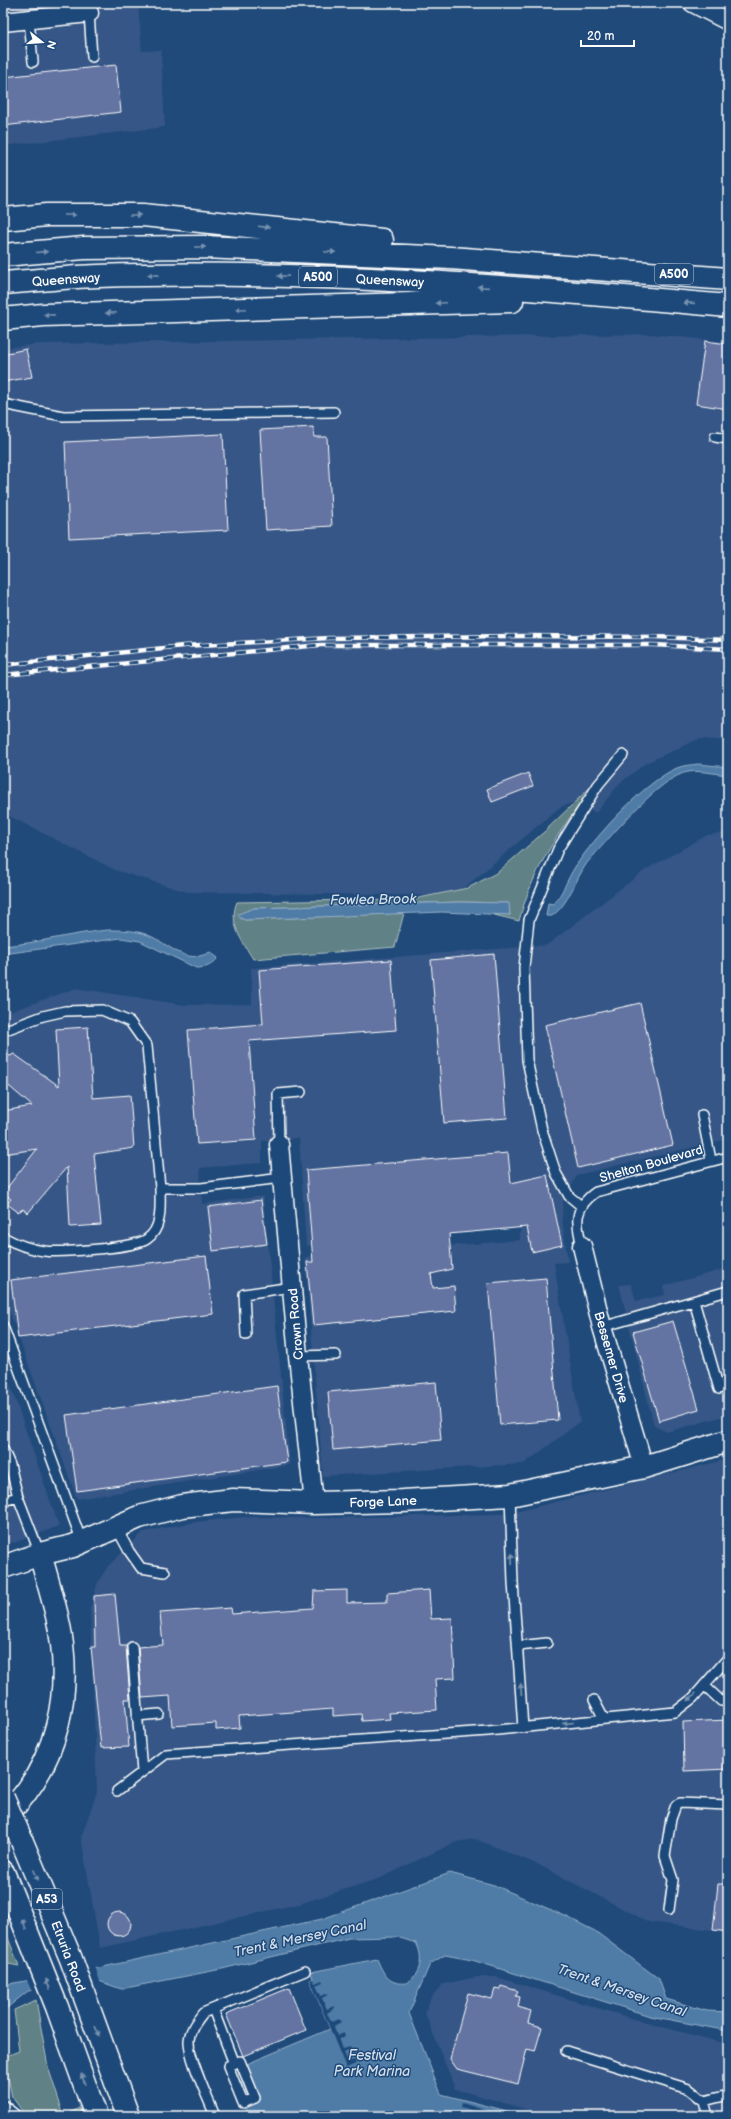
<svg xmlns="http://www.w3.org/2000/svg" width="731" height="2119" font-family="'Balsamiq Sans',sans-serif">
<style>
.built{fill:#345686}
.green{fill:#618185;stroke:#b0c0c2}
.water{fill:#507ba6;stroke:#96b0ca}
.pier{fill:#1f4a7a}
.building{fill:#6473a2;stroke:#fff}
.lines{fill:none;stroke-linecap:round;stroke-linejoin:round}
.lane-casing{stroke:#fff;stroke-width:12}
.street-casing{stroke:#fff;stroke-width:21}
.secondary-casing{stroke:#fff;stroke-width:25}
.highway-casing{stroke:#fff;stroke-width:25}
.lane{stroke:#1f4a7a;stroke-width:9}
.street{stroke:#1f4a7a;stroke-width:18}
.secondary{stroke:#1f4a7a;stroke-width:22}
.highway{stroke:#1f4a7a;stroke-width:22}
.rail-casing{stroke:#fff;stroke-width:4.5}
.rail{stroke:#1f4a7a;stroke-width:3;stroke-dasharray:9;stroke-linecap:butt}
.highway-bridge-casing{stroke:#fff;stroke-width:25;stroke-linecap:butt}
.highway-bridge{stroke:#1f4a7a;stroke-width:22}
.oneway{fill:#7992af}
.labels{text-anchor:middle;stroke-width:3;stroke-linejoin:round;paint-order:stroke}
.shield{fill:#1f4a7a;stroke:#bcc9d7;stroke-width:1}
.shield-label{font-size:12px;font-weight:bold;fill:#fff}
.street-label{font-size:13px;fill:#fff;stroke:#1f4a7a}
.water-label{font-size:14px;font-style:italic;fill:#d3dee9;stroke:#1f4a7a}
</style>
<rect width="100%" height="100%" fill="#1f4a7a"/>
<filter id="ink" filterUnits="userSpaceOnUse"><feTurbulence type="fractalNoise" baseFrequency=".025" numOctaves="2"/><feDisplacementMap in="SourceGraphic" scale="8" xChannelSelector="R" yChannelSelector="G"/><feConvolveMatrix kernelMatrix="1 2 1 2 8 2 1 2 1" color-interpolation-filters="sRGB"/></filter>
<g filter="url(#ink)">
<path class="built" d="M3 3H138L142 51 161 50 165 127 3 146Z
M651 334 728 342V741L699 739 646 763 619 784 596 813 576 802 560 807 455 896 187 892 115 870 3 813V348L39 344Z
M728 832V1139L577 1175 563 1202 562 1218 568 1262 554 1263 580 1422 524 1464 323 1476 305 1257 520 1240V1228L306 1246 299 1138 262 1141V1163L200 1168 202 1204 263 1196 290 1465 77 1499 3 1294V1014L76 988 185 1005 252 1004 251 968 547 945 645 870 707 835Z
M728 1268V1315L724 1316 728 1330V1415L667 1432 654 1426 619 1285 631 1284 636 1301 665 1295 663 1286Z
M3 1364 59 1526 14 1543 3 1542Z
M728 1459V1932L648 1922 539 1865 475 1839 456 1842 381 1878 299 1904 100 1948 81 1837 97 1792 90 1608 98 1582 108 1566 143 1532 195 1522 244 1517 325 1518 495 1514 523 1510Z
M476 1977H497L647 2023 728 2044V2116H550L455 2089 425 2013 431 1997 443 1984Z"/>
<path class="green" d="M600 778C564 824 534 864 519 921L486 913 510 915 508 903 461 902 254 908 245 920 404 913 395 947 253 959C242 941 228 923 237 902L362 900 404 901 468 888 498 872 544 832Z
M3 1925 19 1966 3 1963Z
M36 2000 48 2067 64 2116 79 2108 83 2116H26L12 2097 4 2057 19 2051 14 2010Z"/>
<path class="water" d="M698 764 728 767V775C716 774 701 770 688 772 660 776 607 841 587 863 575 880 569 904 552 916H546L548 903 553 904C563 894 567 879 575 867 594 838 645 781 677 768 684 765 691 765 698 764Z
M461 902 509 903 510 915 442 912 245 920 240 918 238 914 254 908Z
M108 930C122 930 136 930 148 935 170 944 185 966 210 952L218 958C211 966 206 968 196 968L140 941 121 938 3 954V946C39 943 73 933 108 930Z
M450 1873 494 1885 565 1916 595 1931 659 1979 666 1999 707 2011 728 2012V2031L650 2016 472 1960 445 1955 430 1964 409 2013 441 2094 515 2113 514 2116H249L235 2084 247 2079 242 2066 330 2029 310 1980 313 1979 311 1972 377 1959C383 1973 388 1985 406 1983 421 1975 424 1957 416 1943L397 1937 349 1938 222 1969 121 1989 99 1981 28 1991 3 2011V1985L103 1967 322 1919Z"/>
<path class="pier" d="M95 1966 101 1984 32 1992 26 1978Z
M313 1979 315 1983 322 1980 323 1982 316 1985 321 1996 328 1993V1995L322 1998 327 2009 334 2006 335 2008 327 2013 332 2022 339 2019 341 2022 334 2026 337 2036 344 2033 345 2036 339 2039 343 2049 350 2047 351 2049 344 2052 348 2062 354 2060 356 2064 346 2068 310 1980Z
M462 2103 504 2116H490L461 2107Z"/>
<path class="building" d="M116 65 121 112 3 126V77Z
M705 341 728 344V409L696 404Z
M26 349 32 377 3 382V354Z
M313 427 314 437H327L332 526 266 530 260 430Z
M223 434 228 530 69 538 65 442Z
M528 773 533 786 492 802 487 789Z
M494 954 507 1118 444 1123 431 960Z
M391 960 396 1030 249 1041 256 1140 197 1144 188 1030 263 1024 259 970Z
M640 1003 673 1145 578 1168 545 1025Z
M88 1027 93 1098 130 1095 134 1148 94 1154 101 1225 70 1227 67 1167 28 1213 23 1209 18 1212 7 1204 11 1199 3 1193 37 1149 3 1154V1111L32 1106 3 1081V1055L10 1056 14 1054 59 1086 56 1029Z
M508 1153 511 1183 547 1175 562 1245 532 1252 527 1227 449 1234 452 1269 431 1274 433 1288 454 1286 456 1311 313 1325 307 1262H313L306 1170Z
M261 1200 267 1244 213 1251 208 1207Z
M206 1256 213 1314 18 1338 11 1280Z
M546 1278 558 1420 500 1425 488 1283Z
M673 1321 699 1409 659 1421 633 1332Z
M436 1382 441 1440 333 1450 328 1392Z
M277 1386 287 1462 77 1491 66 1415Z
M347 1590V1603L387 1602V1593L429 1590 431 1619 452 1618 455 1678 435 1679 437 1710 389 1713 390 1719 362 1721 361 1714 333 1716V1709L239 1716 240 1728 216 1730V1723L172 1726 170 1696 142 1698 138 1647 163 1645 160 1613 231 1608 232 1614 313 1608 314 1591Z
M115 1594 120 1646H126L130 1699H125L129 1747 101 1748 91 1647H95L94 1596Z
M728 1720V1769L684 1771 683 1722Z
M718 1884H728V1932L713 1930Z
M107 1924a12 12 0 1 1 24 0a12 12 0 1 1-24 0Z
M501 1986 518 1991 516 1996 520 1997 518 2007 531 2011 528 2023 542 2027 535 2051 527 2049 518 2084 457 2069 450 2059 468 1993 492 1999 495 1989 499 1990Z
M289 1988 306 2030 243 2056 226 2014Z"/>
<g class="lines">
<g class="lane-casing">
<path id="lane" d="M89 13 92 57
M29 20 33 62
M3 404 63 416 334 412
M715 437 728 439
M3 1031 43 1016 65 1011 102 1010 130 1022 147 1046 160 1188
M702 1115 711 1160
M279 1144 278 1094 301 1092
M581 1206 569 1196 556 1173 542 1130 527 1060 524 968 529 920 558 849 598 785 623 755
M3 1237C16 1244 29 1249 44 1251 59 1253 136 1248 147 1239 163 1228 160 1205 160 1188H201L282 1178
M582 1246C576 1223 573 1208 596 1192L728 1157
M694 1301 719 1389
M3 1326 82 1542
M602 1327 724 1292
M246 1335 244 1294 292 1287
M298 1356 336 1355
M3 1449 10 1465 18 1497
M510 1495 513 1582 523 1728
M3 1501 18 1497 40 1554
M116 1527 129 1551 141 1568 165 1572
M518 1646 547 1643
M132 1647 142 1772
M704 1685 721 1701H728
M594 1700 604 1719
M137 1716 159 1714
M117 1791 166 1754 488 1731 675 1712 693 1698 728 1658
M669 1910 673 1880 665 1856 671 1819 676 1805 680 1803 728 1805
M213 2009 234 2064
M566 2051 689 2089 704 2101 708 2116
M240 2061 255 2098 243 2103 228 2066Z
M704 2101 728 2095
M3 2105 17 2116
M215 2116C208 2098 188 2057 189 2040 190 2029 197 2021 203 2013L305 1971"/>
</g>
<g class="street-casing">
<path id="street" d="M693 3 728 21
M3 22 89 13
M279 1144 298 1356 314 1503
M582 1246 602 1327 644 1467"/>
</g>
<g class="secondary-casing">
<path id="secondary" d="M3 1818C59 1766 74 1689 57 1616 52 1595 46 1575 40 1554L73 1546 139 1517 182 1506 233 1500 314 1503 402 1501 510 1495 644 1467 728 1441"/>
</g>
<g class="highway-casing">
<path id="highway" d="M3 219 47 215H143L382 240
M3 255 84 248 203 247 451 258 728 279
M3 283C34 281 66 277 98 276 308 269 519 287 728 306
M3 319 43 315 512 301
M3 1567 40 1554
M21 1839 71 1959 128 2116
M3 1872 57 2007 96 2116"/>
</g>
<use href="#lane" class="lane"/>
<use href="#street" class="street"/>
<use href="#secondary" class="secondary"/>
<use href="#highway" class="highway"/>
<g class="rail-casing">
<path id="rail" d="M3 665 183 646 329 638 526 636 656 637 728 640
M3 675 320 645H654L728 649"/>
</g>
<use href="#rail" class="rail"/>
<g class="highway-bridge-casing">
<path id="highway-bridge" d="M3 1798 21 1839"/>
</g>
<use href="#highway-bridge" class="highway-bridge"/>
</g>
<defs><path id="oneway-solid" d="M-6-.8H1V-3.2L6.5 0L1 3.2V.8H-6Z"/></defs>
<g class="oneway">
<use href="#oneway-solid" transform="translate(70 215)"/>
<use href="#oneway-solid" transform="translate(135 215)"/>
<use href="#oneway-solid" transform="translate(264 227) rotate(7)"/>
<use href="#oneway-solid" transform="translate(200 247)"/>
<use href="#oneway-solid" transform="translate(42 252) rotate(-5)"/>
<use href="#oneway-solid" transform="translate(330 252) rotate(2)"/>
<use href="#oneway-solid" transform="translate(153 275) rotate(179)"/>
<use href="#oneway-solid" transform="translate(283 276) rotate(-179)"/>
<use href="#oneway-solid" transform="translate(483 287) rotate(-176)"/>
<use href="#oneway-solid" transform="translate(441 303) rotate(178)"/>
<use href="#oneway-solid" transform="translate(689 303) rotate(-175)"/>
<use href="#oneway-solid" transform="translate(241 309) rotate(178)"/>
<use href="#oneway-solid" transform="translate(111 313) rotate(178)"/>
<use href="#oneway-solid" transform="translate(49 315) rotate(179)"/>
<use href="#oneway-solid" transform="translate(512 1559) rotate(-92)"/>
<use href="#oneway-solid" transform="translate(521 1689) rotate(-94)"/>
<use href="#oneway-solid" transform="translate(692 1697) rotate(136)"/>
<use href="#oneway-solid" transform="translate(568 1723) rotate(175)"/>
<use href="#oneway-solid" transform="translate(36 1875) rotate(67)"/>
<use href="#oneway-solid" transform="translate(24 1924) rotate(-112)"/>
<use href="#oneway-solid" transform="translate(48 1984) rotate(-112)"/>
<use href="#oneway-solid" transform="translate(97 2031) rotate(70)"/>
<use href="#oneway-solid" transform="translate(83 2079) rotate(-110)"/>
</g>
</g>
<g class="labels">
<g class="shield">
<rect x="655" y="264" width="38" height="20" rx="3"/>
<rect x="299" y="267" width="38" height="20" rx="3"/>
<rect x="32" y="1889" width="30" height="20" rx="3"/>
</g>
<g class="shield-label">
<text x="674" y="278">A500</text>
<text x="318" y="281">A500</text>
<text x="47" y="1903">A53</text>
</g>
<g class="street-label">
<text transform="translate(66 279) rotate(-4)" y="5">Queensway</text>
<text transform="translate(390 280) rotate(3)" y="5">Queensway</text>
<text transform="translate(651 1163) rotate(-16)" y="5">Shelton Boulevard</text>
<text transform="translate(295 1324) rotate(-95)" y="5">Crown Road</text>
<text transform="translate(612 1357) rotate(74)" y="5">Bessemer Drive</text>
<text transform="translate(383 1501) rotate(-2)" y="5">Forge Lane</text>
<text transform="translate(69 1956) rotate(69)" y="5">Etruria Road</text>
</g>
<g class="water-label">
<text transform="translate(373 899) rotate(-1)" y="5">Fowlea Brook</text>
<text transform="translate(300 1938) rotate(-12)" y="5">Trent &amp; Mersey Canal</text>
<text transform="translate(622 1990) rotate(19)" y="5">Trent &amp; Mersey Canal</text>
<text x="372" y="2060">Festival<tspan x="372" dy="16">Park Marina</tspan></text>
</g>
</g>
<rect width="731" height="2119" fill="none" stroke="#1f4a7a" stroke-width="16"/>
<rect x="8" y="8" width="715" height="2103" fill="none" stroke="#fff" stroke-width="1.5" filter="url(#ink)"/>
<g transform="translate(42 42) rotate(107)" stroke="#1f4a7a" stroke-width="3" paint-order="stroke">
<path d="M0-3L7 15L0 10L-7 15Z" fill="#ffffff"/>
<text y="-6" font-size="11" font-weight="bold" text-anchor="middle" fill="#ffffff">N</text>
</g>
<path d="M581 40v6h53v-6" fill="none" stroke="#ffffff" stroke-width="2"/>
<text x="587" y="40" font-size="12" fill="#ffffff" stroke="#1f4a7a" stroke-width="3" paint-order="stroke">20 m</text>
</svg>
